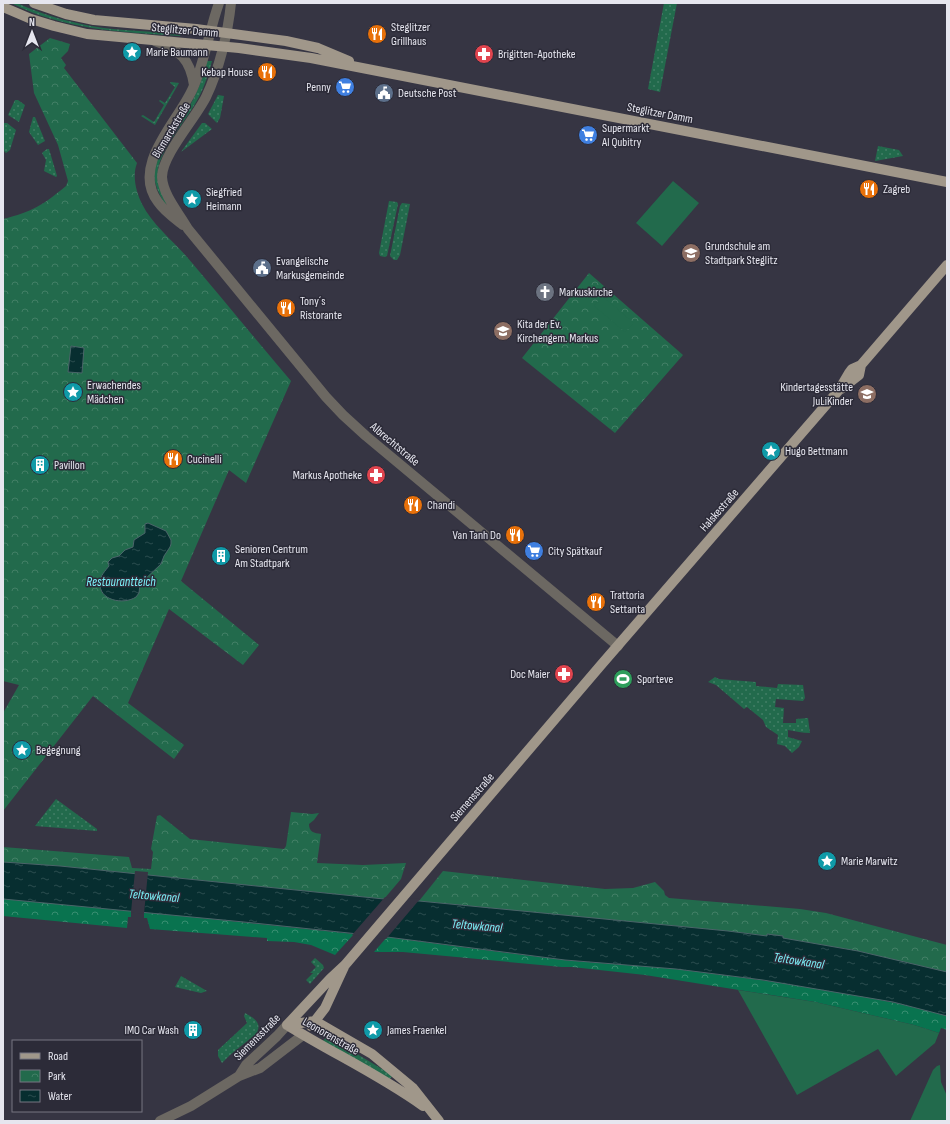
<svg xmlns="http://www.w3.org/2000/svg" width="950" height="1124" font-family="'Sofia Sans Condensed',sans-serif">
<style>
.grass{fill:url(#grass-dots)}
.forest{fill:url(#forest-crowns)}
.park{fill:url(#park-crowns)}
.garden{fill:#226a4c}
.water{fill:url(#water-ripples);stroke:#4a6569}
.pier{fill:#363543}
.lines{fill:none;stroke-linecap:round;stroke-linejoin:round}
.minor{stroke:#6c6862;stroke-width:10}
.major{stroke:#a0978a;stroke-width:10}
.labels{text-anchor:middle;stroke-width:3;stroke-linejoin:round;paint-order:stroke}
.poi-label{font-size:12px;fill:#e6e6ef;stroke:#2c2b38;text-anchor:start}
.street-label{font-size:12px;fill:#e6e6ef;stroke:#2c2b38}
.water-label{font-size:13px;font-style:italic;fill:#7cf2fa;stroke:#2c2b38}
</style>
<defs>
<pattern id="grass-dots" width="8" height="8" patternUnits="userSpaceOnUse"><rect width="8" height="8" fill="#226a4c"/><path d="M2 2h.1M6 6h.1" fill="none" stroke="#427f66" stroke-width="1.8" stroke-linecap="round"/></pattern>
<pattern id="forest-crowns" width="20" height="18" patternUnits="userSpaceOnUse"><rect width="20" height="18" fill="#09734f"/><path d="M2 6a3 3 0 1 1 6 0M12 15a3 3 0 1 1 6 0" fill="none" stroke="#398e71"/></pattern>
<pattern id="park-crowns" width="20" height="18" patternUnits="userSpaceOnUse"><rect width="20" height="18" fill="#226a4c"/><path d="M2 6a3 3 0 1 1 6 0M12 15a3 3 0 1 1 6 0" fill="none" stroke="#427f66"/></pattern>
<pattern id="water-ripples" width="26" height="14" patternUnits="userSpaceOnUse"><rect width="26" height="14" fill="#072e30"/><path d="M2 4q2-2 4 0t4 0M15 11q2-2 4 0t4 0" fill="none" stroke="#2b4c4e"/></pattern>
</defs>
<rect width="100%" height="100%" fill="#363543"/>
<path class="grass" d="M11 3H17C41 14 65 21 91 26 120 31 151 31 181 34L180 36C122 32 64 30 11 3Z
M664 3H677L660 92 648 89Z
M207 61H212C208 76 203 91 195 104 186 120 155 157 158 175 159 184 164 195 167 204H165C159 194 153 183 154 170 157 148 176 128 188 109 197 93 203 78 207 61Z
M171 82 179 83 155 125 141 116 143 115 154 122 164 105 159 101 160 100 165 103 175 87 170 83Z
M218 95 224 96 220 118 217 123 208 114Z
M15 100H18L25 105 19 122 8 115Z
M33 117H35L45 141 38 145 29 132Z
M3 123H7L16 130 10 150 6 153 3 150Z
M202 123H205L212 129 181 152Z
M878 146 899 150 903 156 875 161Z
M47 149H49L57 176 56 177 44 171 46 160 42 153 43 152Z
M389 201 397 202 398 204 387 256 385 257 380 256 379 253Z
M402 203 410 204 400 255 397 260H394L390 256 400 206Z
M715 677 719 679 756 682V686L777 688 778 684 803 685 805 698 803 701 776 699 775 707 784 708 783 723H796V719L808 718 810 733C802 733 796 731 788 730V737L802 741 799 747 792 753 785 746 777 744 778 735 766 727 763 720 747 707 744 709 716 685 708 682Z
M56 799 97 829V831L35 826Z
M315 958 323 965 324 968 310 984 306 980 313 973H310L316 967 311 962Z
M181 976 207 991 201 993 175 987Z
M245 1013C254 1018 263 1023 256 1034L230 1055 222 1063 218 1056V1050L247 1023 244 1016Z
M327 1036 382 1069 392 1076 391 1078 389 1079 323 1041Z"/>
<path class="forest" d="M3 899 131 910V917H128L127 928 3 916Z
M144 912 354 934 335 955 311 945 294 942 267 941V938L150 929 147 918H144Z
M387 937C446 945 505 953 564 960 601 964 639 965 676 969 767 981 858 991 947 1016V1030L941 1028 939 1033 914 1025 815 1002 645 975 572 967H562L403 952H374Z"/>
<path class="park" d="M50 38 70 44 68 51 61 58 66 65 64 68 137 163C132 176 136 192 142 204 152 224 172 240 187 257 222 298 256 340 291 381L246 483 229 470 181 581 259 645 243 665 169 609 128 703 184 745 174 759 93 696 3 811V713L19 685 3 681V219C32 212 43 205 66 186L68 181 58 145 34 93 29 54Z
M589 273 683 355 615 433 522 358Z
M291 812 312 814 319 813 314 820 309 824C309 832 314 833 321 834L317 863 363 865 406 863 401 879 384 899 60 866 3 862V847L129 857 132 868 151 869 153 852 151 849 157 816 160 815 190 839 284 849 286 846Z
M443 871 605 889 633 888 655 882 664 891 665 895 669 898 800 909 826 913 947 945V972L858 951 782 938V936L768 934 767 936 728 931 419 901Z"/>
<path class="garden" d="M673 181 699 203 662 246 636 223Z
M602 296 634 323 625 332 594 306Z
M738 990 815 1002 914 1025 939 1033 935 1043 896 1076 878 1049 797 1095Z
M940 1065 941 1082 947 1096V1121H910L933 1070 937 1066Z"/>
<path class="water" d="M71 346 84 348 82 373 68 372Z
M148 523 166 531 171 540V544L170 547 164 556 161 564 140 584 139 593 136 597C124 605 98 601 100 582 100 576 105 571 109 566L108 562 112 558 119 556 125 550 133 547 134 540 145 533V524Z
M3 862 60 866 384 899 419 901 728 931 767 936V934L783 936V938L858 951 947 972V1016L893 1002 763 980 676 969 565 960 387 937 244 922 3 899Z"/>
<path class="pier" d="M135 871 148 872 144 914 131 912Z
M385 897 420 899 386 939 352 935Z"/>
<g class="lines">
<path class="minor" d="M231 3C228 33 219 70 206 97 195 119 162 155 162 177 163 195 179 213 188 229L326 397 343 415 366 436 618 646
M155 41C180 50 190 59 194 85
M183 225C174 218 164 211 158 202 130 165 179 121 193 88 205 61 209 31 219 3
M239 1076 246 1065 277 1036 287 1025
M160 1121 191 1106 239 1076 260 1068 303 1035"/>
<path class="major" d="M34 3 66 14 94 20 196 29 286 41 318 48 349 61
M3 7 31 19 54 26 87 34 239 48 311 58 947 182
M841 389 859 375 861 365
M287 1025 330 979 345 965 601 665 839 390 849 373 852 369 861 365 947 265
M287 1025 315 1021 372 1054 413 1088 439 1121
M287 1025C332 1053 380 1075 423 1106
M311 1026 325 1008 344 967"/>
</g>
<defs>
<g id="restaurant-disc" transform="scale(1)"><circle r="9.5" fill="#e8710a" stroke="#2c2b38"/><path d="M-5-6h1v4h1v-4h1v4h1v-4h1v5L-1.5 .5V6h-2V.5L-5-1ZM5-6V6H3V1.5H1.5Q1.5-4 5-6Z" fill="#fff"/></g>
<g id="sight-disc" transform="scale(1)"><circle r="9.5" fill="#0f9aa8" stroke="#2c2b38"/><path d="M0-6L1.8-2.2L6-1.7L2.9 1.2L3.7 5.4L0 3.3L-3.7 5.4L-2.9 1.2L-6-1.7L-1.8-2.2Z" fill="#fff"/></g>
<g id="pharmacy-disc" transform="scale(1)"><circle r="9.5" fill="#e0444e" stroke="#2c2b38"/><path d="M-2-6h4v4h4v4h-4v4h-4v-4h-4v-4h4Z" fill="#fff"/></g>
<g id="supermarket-disc" transform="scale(1)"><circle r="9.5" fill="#3f7fe0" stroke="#2c2b38"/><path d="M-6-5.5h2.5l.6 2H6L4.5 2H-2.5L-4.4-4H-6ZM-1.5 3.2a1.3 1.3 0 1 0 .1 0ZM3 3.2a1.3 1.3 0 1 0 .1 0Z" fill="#fff"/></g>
<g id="civic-disc" transform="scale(1)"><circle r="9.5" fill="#5c6f8a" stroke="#2c2b38"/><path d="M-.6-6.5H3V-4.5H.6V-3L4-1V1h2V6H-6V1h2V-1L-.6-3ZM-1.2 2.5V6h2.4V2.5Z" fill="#fff"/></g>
<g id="school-disc" transform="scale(1)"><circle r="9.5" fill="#8d6e63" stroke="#2c2b38"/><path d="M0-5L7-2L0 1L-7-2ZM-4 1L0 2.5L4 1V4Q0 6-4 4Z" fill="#fff"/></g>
<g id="church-disc" transform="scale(1)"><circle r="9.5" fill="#6b7280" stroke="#2c2b38"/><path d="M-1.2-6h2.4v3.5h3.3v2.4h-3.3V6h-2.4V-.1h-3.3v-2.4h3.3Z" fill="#fff"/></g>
<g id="building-disc" transform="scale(1)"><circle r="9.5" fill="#0f9aa8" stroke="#2c2b38"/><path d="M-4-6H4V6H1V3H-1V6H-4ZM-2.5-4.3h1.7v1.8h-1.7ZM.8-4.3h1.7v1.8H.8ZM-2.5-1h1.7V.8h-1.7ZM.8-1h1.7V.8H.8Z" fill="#fff"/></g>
<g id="stadium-disc" transform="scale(1)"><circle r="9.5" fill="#2e9e5b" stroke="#2c2b38"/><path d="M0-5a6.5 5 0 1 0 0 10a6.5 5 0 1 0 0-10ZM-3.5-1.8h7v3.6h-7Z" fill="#fff"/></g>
</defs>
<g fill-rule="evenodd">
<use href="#restaurant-disc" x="377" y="34"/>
<use href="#sight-disc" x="132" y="52"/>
<use href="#pharmacy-disc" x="484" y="54"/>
<use href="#restaurant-disc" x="267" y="72"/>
<use href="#supermarket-disc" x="345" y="87"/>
<use href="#civic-disc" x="384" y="93"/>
<use href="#supermarket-disc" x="588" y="135"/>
<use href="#restaurant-disc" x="869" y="189"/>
<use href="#sight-disc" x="192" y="199"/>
<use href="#school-disc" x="691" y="253"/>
<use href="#civic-disc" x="262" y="268"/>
<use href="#church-disc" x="545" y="292"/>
<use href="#restaurant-disc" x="286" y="308"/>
<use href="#school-disc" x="503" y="331"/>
<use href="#sight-disc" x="73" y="392"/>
<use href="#school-disc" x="867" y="394"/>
<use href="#sight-disc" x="771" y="451"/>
<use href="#restaurant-disc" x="173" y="459"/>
<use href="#building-disc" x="40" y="465"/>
<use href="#pharmacy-disc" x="376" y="475"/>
<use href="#restaurant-disc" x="413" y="505"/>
<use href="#restaurant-disc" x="515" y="535"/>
<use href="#supermarket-disc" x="534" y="551"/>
<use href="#building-disc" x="221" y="556"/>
<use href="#restaurant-disc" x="596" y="602"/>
<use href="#pharmacy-disc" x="564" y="674"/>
<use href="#stadium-disc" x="623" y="679"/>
<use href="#sight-disc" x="22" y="750"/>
<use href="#sight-disc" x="827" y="861"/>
<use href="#building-disc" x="193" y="1030"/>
<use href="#sight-disc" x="373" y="1030"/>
</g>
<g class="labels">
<g class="poi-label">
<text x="391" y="31">Steglitzer<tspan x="391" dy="14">Grillhaus</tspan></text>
<text x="146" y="56">Marie Baumann</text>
<text x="498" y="58">Brigitten-Apotheke</text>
<text x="253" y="76" text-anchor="end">Kebap House</text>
<text x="331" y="91" text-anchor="end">Penny</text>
<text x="398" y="97">Deutsche Post</text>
<text x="602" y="132">Supermarkt<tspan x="602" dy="14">Al Qubitry</tspan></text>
<text x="883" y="193">Zagreb</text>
<text x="206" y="196">Siegfried<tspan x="206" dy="14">Heimann</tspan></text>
<text x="705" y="250">Grundschule am<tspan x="705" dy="14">Stadtpark Steglitz</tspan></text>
<text x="276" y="265">Evangelische<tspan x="276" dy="14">Markusgemeinde</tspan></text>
<text x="559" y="296">Markuskirche</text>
<text x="300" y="305">Tony´s<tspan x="300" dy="14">Ristorante</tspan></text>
<text x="517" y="328">Kita der Ev.<tspan x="517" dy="14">Kirchengem. Markus</tspan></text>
<text x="87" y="389">Erwachendes<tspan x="87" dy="14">Mädchen</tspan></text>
<text x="853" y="391" text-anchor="end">Kindertagesstätte<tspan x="853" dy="14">JuLiKinder</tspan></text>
<text x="785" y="455">Hugo Bettmann</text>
<text x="187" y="463">Cucinelli</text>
<text x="54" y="469">Pavillon</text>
<text x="362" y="479" text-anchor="end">Markus Apotheke</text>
<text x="427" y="509">Chandi</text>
<text x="501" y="539" text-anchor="end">Van Tanh Do</text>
<text x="235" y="553">Senioren Centrum<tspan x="235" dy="14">Am Stadtpark</tspan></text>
<text x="548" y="555">City Spätkauf</text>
<text x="610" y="599">Trattoria<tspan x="610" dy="14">Settanta</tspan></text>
<text x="550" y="678" text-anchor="end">Doc Maier</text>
<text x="637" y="683">Sporteve</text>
<text x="36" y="754">Begegnung</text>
<text x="841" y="865">Marie Marwitz</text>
<text x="179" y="1034" text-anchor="end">IMO Car Wash</text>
<text x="387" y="1034">James Fraenkel</text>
</g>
<g class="street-label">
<text transform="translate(185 30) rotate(5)" y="4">Steglitzer Damm</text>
<text transform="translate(660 113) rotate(11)" y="4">Steglitzer Damm</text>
<text transform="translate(171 130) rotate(-59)" y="4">Bismarckstraße</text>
<text transform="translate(395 444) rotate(40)" y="4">Albrechtstraße</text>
<text transform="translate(719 510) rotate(-49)" y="4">Halskestraße</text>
<text transform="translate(472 797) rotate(-49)" y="4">Siemensstraße</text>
<text transform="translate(331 1036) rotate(30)" y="4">Leonorenstraße</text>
<text transform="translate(257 1037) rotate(-45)" y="4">Siemensstraße</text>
</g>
<g class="water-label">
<text x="121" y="586">Restaurantteich</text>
<text transform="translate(154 895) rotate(5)" y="5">Teltowkanal</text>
<text transform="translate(477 925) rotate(5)" y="5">Teltowkanal</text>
<text transform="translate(799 960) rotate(9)" y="5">Teltowkanal</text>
</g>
</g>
<rect width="950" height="1124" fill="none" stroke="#e6e6ef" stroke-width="8"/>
<rect x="12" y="1040" width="130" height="72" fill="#2c2b38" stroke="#767681"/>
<rect x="20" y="1053" width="20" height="6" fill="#a0978a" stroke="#767681"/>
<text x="48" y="1060" font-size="12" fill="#e6e6ef">Road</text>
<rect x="20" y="1070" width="20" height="12" fill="url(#park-crowns)" stroke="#767681"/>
<text x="48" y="1080" font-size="12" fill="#e6e6ef">Park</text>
<rect x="20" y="1090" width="20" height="12" fill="url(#water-ripples)" stroke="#767681"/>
<text x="48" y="1100" font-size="12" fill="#e6e6ef">Water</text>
<g transform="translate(32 32)" stroke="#2c2b38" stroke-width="3" paint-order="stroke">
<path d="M0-3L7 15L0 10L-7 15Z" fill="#e6e6ef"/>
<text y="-6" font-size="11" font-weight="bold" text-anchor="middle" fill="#e6e6ef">N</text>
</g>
</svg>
